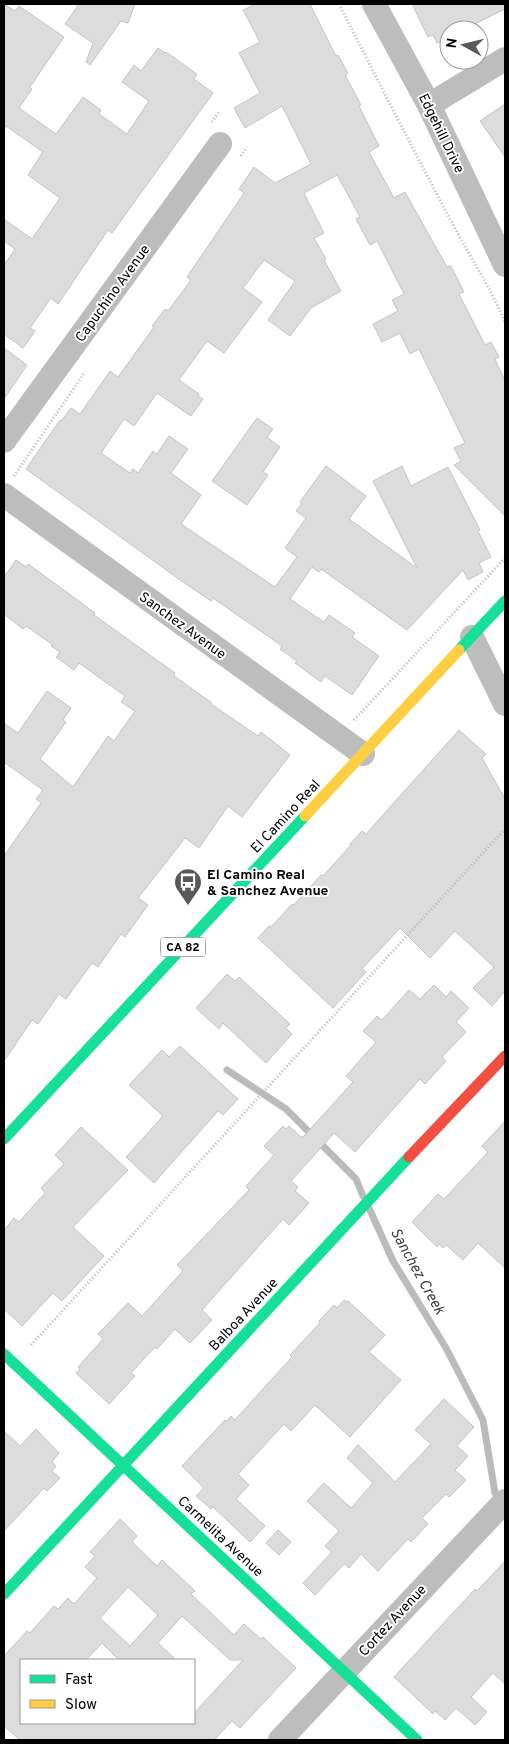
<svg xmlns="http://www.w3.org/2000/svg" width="509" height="1744" font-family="Overpass,sans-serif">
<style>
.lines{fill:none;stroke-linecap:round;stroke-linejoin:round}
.stream{stroke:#bbb;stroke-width:7}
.building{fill:#dcdcdc;stroke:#c4c4c4;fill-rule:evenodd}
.path{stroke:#b8b8b8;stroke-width:3;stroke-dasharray:1 2.5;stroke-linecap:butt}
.street{stroke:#bdbdbd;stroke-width:24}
.fast{stroke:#16e098;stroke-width:11}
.slow{stroke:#ffcf43;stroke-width:11}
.jam{stroke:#f24e42;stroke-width:11}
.labels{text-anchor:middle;stroke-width:4;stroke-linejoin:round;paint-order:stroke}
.shield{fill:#fff;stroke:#4c4c4c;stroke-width:1}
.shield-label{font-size:12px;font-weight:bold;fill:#000}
.street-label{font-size:14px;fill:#000;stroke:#fff}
.poi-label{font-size:14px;font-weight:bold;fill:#000;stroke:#fff;text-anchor:start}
.water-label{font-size:15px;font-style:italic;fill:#3f3f3f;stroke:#fff}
</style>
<rect width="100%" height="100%" fill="#fff"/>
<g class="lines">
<path class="stream" d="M227 1070 286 1109 356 1179 363 1196
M369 1208 393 1261 446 1348 483 1420 495 1493 501 1499"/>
</g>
<path class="building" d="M4 4 15 11 19 6 64 37 30 87 32 89 19 108 56 134 83 97 101 110 99 114 127 134 149 101 122 82 134 65 141 71 158 48 165 53 166 52 197 74 194 79 213 93 112 233 108 230 58 304 51 298 30 328 35 331 23 348 4 334V265L15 249 4 241V219L32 239 60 198 28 175 43 152 6 126 4 130Z
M79 4H135L128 23 121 21 90 65 86 62 93 43 65 24Z
M256 4H310L336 56 338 55 348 73 345 75 361 105 359 106 379 146 369 152 394 198 405 192 447 267 451 266 464 292 459 294 485 345 491 342 499 357 495 359 505 381V516L454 465 461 461 454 448 465 443 419 349 410 354 400 333 382 342 373 324 398 311 392 300 404 294 377 241 370 245 356 219 360 217 337 175 304 193 324 233 314 238 326 259 324 260 341 291 311 308 290 336 268 320 295 281 264 260 243 288 262 302 224 353 207 341 179 380 199 394 198 396 203 399 191 416 157 393 134 426 124 419 101 453 130 473 133 469 138 473 153 451 157 454 169 436 188 449 171 473 201 495 181 524 275 587 297 557 285 548 306 518 296 511 302 503 300 502 326 466 366 496 349 519 417 568 373 481 402 466 411 486 448 467 480 530 478 531 491 557 479 563 483 572 468 580 463 570 407 630 321 569 319 572 312 567 290 599 324 622 329 615 355 633 352 637 379 656 352 695 325 676 321 682 295 663 297 661 280 649 282 646 213 598 211 601 183 582 26 469 60 420 61 421 71 408 80 414 110 371 118 377 154 327 152 326 165 309 168 311 191 280 187 277 244 193 239 189 254 167 275 183 311 164 282 106 245 128 234 108 260 93 239 53 260 42 243 10Z
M412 4H505V9L463 30H449V37L437 43 433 35 428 37Z
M505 104V157L480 121Z
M4 348 27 365 4 399Z
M257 418 273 429 267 437 280 447 263 472 268 475 247 505 212 481Z
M16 560 26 567 28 564 61 588 95 613 94 615 175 673 174 676 212 703 211 704 258 736 261 732 290 755 242 817 228 806 199 848 185 838 138 898 148 905 125 937 121 934 98 967 92 963 66 999 59 994 38 1024 32 1020 4 1061V856L41 803 36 799 43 790 4 762V723L18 733 47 691 71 708 63 720 66 722 40 759 73 787 108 736 114 741 135 711 121 702 125 696 79 663 74 670 56 657 60 652 51 646 53 645 26 626 23 629 4 614V577Z
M459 730 486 754 482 758 505 799V991L492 1006 473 988 494 967 455 931 430 958 400 928 362 969 366 972 333 1008 258 938 269 926 271 927 292 904 294 905 321 875 323 876 351 845 350 844 362 831 366 834Z
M227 974 235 981 239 977 290 1024 286 1028 292 1034 266 1063 223 1023 219 1029 196 1008Z
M434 985 446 997 451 991 469 1008 456 1022 466 1032 442 1057 446 1061 425 1084 420 1079 355 1152 334 1133 291 1181 298 1187 295 1191 309 1203 289 1225 283 1219 202 1310 212 1320 190 1343 175 1329 157 1349 155 1347 131 1373 135 1376 109 1404 76 1373 80 1369 78 1367 103 1339 98 1334 128 1303 142 1316 183 1271 177 1265 249 1190 246 1186 274 1155 264 1146 283 1126 286 1129 289 1126 301 1137H303L353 1082 346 1076 376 1042 363 1031 377 1016 382 1020 409 990 420 999Z
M180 1046 238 1099 223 1115 218 1111 154 1183 126 1157 163 1116 129 1085 162 1050 169 1057Z
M505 1121V1268L478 1243 463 1260 446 1245 443 1248 439 1244 437 1247 412 1222 438 1194 444 1199 488 1152 482 1146Z
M81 1127 128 1170 73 1227 104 1256 62 1301 53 1293 22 1326 4 1309V1230L14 1218 19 1222 45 1193 41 1188 64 1164 55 1155Z
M344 1300 347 1302 348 1301 385 1335 369 1352 401 1380 350 1437 315 1405 291 1431 284 1424 238 1474 249 1485 236 1499 265 1526 250 1542 213 1507 211 1509 196 1496 204 1488 182 1466 225 1420 226 1422 231 1416 235 1420 242 1412 292 1357 290 1355 320 1323 319 1321 334 1305 337 1308Z
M444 1399 474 1427 457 1446 468 1456 455 1470 466 1480 449 1497 446 1494 422 1518 428 1524 411 1542 408 1539 378 1571 361 1554 349 1568 344 1564 315 1595 303 1583 332 1552 325 1546 339 1531 307 1501 324 1483 351 1508 373 1483 347 1458 358 1445 395 1482 431 1444 415 1430Z
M36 1429 59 1453 52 1462 56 1466 52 1471 60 1478 47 1491 44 1488 4 1531V1431L20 1446Z
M120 1519 137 1536 132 1542 157 1566 162 1560 195 1591 191 1594 234 1635 244 1624 261 1639 263 1637 296 1668 240 1728 232 1721 214 1740H20L4 1726V1656L27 1631 30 1633 54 1606 58 1609 68 1598 74 1604 97 1578 85 1567 95 1556 90 1552ZM128 1587 158 1615 130 1646 100 1618ZM182 1616 230 1660H243L194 1713V1723H21V1660H86L102 1643 118 1659 117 1660H176L158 1643Z
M278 1530 291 1542 279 1555 266 1543Z
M505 1561V1684L493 1673 471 1697 487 1712 475 1725 456 1708 445 1720 435 1711 433 1714 394 1677 475 1589 477 1591Z"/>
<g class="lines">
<path class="path" d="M339 4C376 77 413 149 451 221 469 255 490 287 505 322
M212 122 219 112
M241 156 247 147
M14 476 85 372
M354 720 505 558
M31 1345 505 829"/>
<path class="street" d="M374 4 429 105 505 265
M429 105 505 59
M4 441 220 144
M4 495 363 754
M472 637 505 704
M280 1740 505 1501"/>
<path class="fast" d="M459 650 505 601
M4 1139 305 816
M4 1354 417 1740
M4 1594 409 1157"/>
<path class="slow" d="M305 816 459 650"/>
<path class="jam" d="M409 1157 505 1056"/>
</g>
<defs>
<g id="bus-pin" transform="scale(1.4375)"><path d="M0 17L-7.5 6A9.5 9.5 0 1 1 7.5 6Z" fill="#595959" stroke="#fff"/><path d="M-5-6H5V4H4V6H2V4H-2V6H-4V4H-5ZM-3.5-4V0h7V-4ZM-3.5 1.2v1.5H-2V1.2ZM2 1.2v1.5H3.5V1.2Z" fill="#fff"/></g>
</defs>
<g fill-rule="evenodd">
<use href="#bus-pin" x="188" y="882"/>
</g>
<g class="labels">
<rect class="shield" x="160.5" y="937.5" width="45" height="19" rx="4"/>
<g class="shield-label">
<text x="183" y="951">CA 82</text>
</g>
<g class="street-label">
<text transform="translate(442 133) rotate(64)" y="5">Edgehill Drive</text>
<text transform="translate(112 293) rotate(-54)" y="5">Capuchino Avenue</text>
<text transform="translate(183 625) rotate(36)" y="5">Sanchez Avenue</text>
<text transform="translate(285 816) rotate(-47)" y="5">El Camino Real</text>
<text transform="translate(243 1314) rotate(-47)" y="5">Balboa Avenue</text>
<text transform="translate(221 1536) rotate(43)" y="5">Carmelita Avenue</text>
<text transform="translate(392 1620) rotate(-47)" y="5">Cortez Avenue</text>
</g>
<g class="poi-label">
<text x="207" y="879">El Camino Real<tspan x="207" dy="16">&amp; Sanchez Avenue</tspan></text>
</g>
<g class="water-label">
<text transform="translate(418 1271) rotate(61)" y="5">Sanchez Creek</text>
</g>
</g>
<rect width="509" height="1744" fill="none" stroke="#000000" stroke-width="10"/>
<rect x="20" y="1659" width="175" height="65" fill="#ffffff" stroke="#999999"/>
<rect x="30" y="1675" width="25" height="8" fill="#16e098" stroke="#999999"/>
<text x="65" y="1684" font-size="15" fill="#000000">Fast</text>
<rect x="30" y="1700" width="25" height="8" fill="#ffcf43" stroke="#999999"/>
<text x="65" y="1709" font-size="15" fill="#000000">Slow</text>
<g transform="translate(464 45) rotate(278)"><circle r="24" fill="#ffffff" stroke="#999999"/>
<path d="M0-4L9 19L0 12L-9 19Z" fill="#595959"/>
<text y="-8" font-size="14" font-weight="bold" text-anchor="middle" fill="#000000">N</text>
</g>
</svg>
